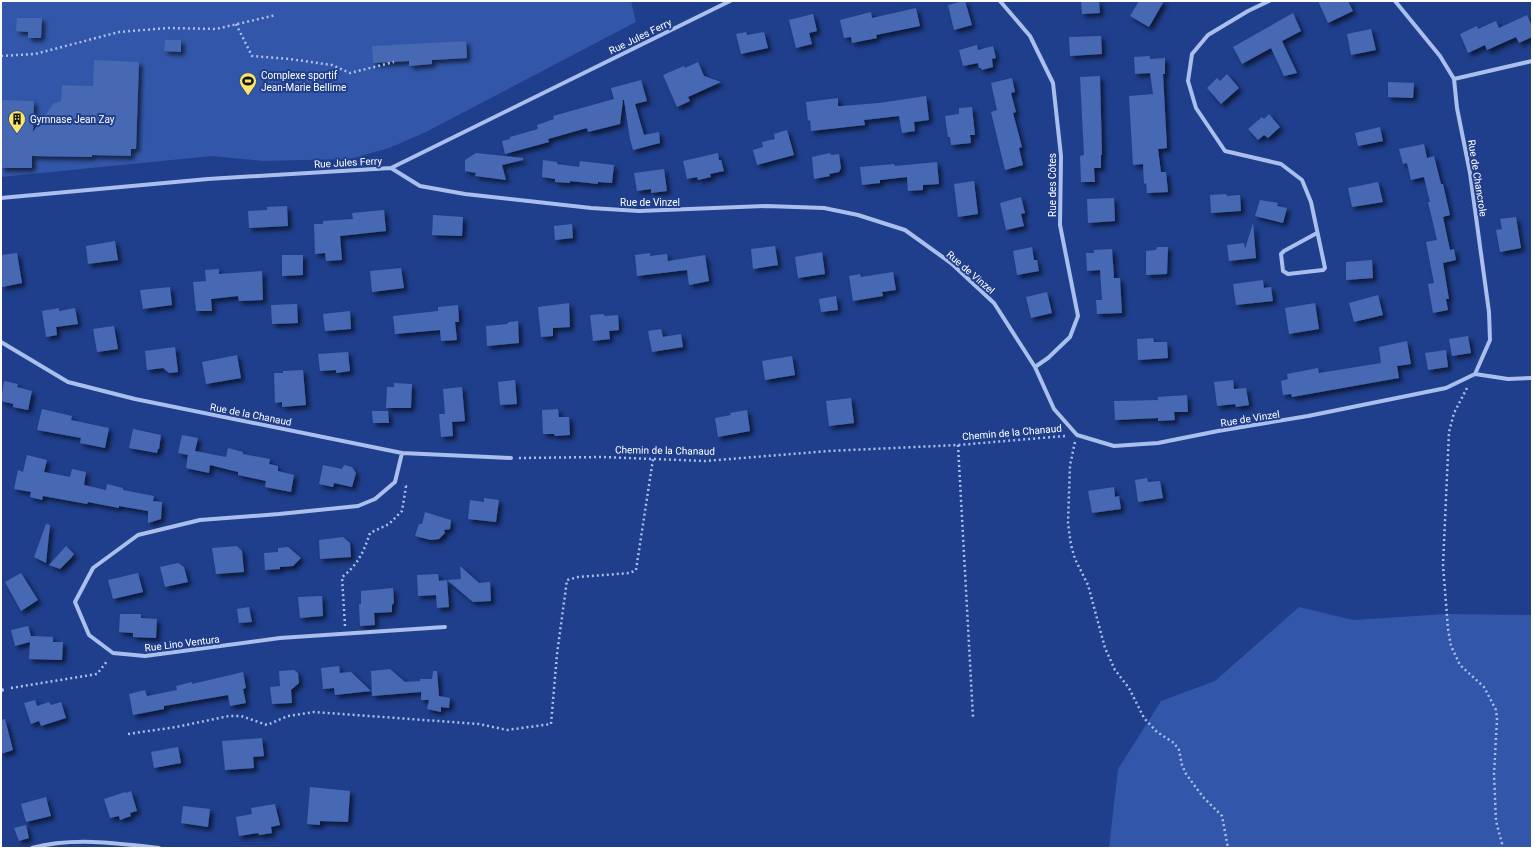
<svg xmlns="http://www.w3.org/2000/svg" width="1533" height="849" font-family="Roboto,sans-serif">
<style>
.green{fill:#3256a9}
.building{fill:#4768b3;filter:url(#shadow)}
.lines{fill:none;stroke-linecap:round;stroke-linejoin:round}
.path{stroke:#abbfec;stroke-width:2.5;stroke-dasharray:2 3;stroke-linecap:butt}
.street{stroke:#abbfec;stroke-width:4}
.labels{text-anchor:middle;stroke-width:4;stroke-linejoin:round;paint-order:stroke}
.street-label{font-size:10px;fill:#fff;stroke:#1f3e8b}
.poi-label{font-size:10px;fill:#fff;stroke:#1f3e8b;text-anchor:start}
</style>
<defs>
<filter id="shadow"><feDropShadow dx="3.5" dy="3.5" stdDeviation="2" flood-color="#0009"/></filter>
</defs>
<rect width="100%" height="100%" fill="#1f3e8b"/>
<path class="green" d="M1 1H631L636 22 426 132 389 148 350 159 263 161 212 156 1 177Z
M1299 607 1353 620 1446 614 1532 615V848H1109L1118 769 1161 701 1215 681Z"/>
<path class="building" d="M963 1H965L972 25 954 30 948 5Z
M1081 1H1099L1100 13 1082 14Z
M1139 1H1164L1149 27 1130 16Z
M1318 1H1348L1353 11 1328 23Z
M916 8 920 26 876 35 877 38 852 43 851 37 844 38 840 20 871 12 872 18Z
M1293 13 1301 31 1282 41 1297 73 1284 76 1271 48 1242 64 1233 47Z
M813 14 817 31 809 33 812 44 796 48 789 20Z
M1527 15 1532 26V37L1519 43 1516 37 1487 50 1485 45 1468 53 1460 34 1477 26 1478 29 1496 21 1499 28Z
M17 18H42L41 38H28V32L16 31Z
M1371 29 1376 50 1351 55 1347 34Z
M746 32 747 35 764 32 768 48 741 54 736 34Z
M1101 36 1102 54 1070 56 1069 37Z
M165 40H181V52L164 51Z
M466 41 467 58 432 60V64L409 66V61L373 63 372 46Z
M977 45 978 50 993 46 996 58 992 59 993 67 982 70 981 68H979L978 63 963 66 959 50Z
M1150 56V59L1165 58V74H1163L1167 148 1158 149 1161 172H1166L1168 192 1147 193 1146 183 1144 184 1143 164 1133 165 1129 96 1153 94 1150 73 1135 74 1134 57Z
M94 60 139 62 136 149H131V156L92 155V157L32 156V168H1V100L34 101 33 132 53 104 61 101 62 85 93 86Z
M698 62 704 76 721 82 688 97 690 101 677 107 663 75 684 66 685 68Z
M1227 74 1239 88 1221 104 1207 88 1217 78 1220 81Z
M1100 76 1102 155H1101V168H1094L1095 182H1081L1080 156 1084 155 1080 77Z
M1012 78 1015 92 1011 93 1016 112 1013 113 1022 147 1019 148 1023 165 1005 170 991 112 997 110 991 83Z
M641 80 647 101 635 104 644 135 659 132 660 143 633 150 630 139 624 100H623L620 124 588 132 587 128 548 139 549 142 505 154 502 141 510 139V137L538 129 537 125 554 119 553 116 614 99 611 88Z
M1388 82 1414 83 1413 98 1388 97Z
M926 96 929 120 914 122 915 131 902 133 899 116 864 120 865 125 811 131 810 120 808 121 806 102 838 98V106H842L879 103Z
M972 107 975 135H970L971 143 951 145 950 137H948L945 116 959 114V108Z
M1269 114 1280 127 1268 138 1264 135 1258 140 1248 129 1262 117 1264 119Z
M1380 127 1383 141 1358 146 1355 133Z
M787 130 794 155 757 165 753 150 763 147 762 142 775 139 774 134Z
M1424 144 1427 158 1434 156 1441 184H1443L1450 215 1443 217 1450 250 1454 249 1456 260 1443 263 1449 299H1446L1448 310 1433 313 1428 284 1434 283 1426 242 1437 240 1428 202H1430L1424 177 1411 180 1407 163 1403 164 1399 149Z
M476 153 523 158V160L502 165 506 180 475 176 476 173 465 171V160Z
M718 153 719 160H721L724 171 710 174 711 177 698 180 697 177 687 179 683 161Z
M830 153 831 155 839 154 841 168 839 172 829 174 830 176 814 179 812 157Z
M543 160 557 162V164L579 167 580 161 614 165 612 183 598 182V184L570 181V183L555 182V179L542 177Z
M937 162 939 184 923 185V190L908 191 907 177 880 180V183L862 185 860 167 894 164 895 166Z
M664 169 667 191 651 193V189L637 191 634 173Z
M974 181 978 214 958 217 954 184Z
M1378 182 1383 202 1352 207 1348 188Z
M1226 194 1227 196 1240 195 1241 211 1211 213 1210 195Z
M1021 197 1025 213 1021 214 1024 226 1006 230 1000 203Z
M1114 198 1115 221 1088 223 1087 199Z
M1260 200 1278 203 1277 206 1287 208 1283 223 1255 216Z
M287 206 288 226 249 228 248 211 267 210V207Z
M384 210 386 231 340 236 342 260 326 261 325 253 315 254 314 224H323V221L353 219 352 213Z
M433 215 463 217 462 236 432 235Z
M1516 217 1521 248 1500 252 1496 230 1502 229 1500 219Z
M1253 223 1256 258 1229 261 1227 245 1244 243 1245 249Z
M572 224 573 238 555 240 554 226Z
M115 241 118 260 88 264 86 246Z
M775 246 778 265 753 269 751 249Z
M1032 247 1034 260H1037L1039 271 1017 275 1013 251Z
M1157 247H1168L1167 274 1146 275V251L1156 250Z
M1112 249 1114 278H1120L1122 313 1097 314 1096 300H1102L1100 270 1087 271 1086 253H1094V250Z
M822 252 825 274 798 278 795 257Z
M17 253 22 283 2 287 1 255Z
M650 253V256L667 254 668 261 705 255 709 281 689 285 687 270 637 276 635 255Z
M282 255H303V275L282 276Z
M1372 260 1373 278 1346 280V262Z
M401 268 404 288 372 292 370 271Z
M219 269V274L262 271 263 300 239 301 238 296 211 299 212 311H196L193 282 206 281 205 270Z
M893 272 896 290 882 292 883 296 853 301 849 276 860 274 861 277Z
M1263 280 1264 288 1271 287 1273 301 1236 305 1233 284Z
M170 287 172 305 143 309 140 290Z
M1047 292 1052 313 1031 318 1026 297Z
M1378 295 1383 315 1354 322 1349 303Z
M836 296 838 310 821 312 819 299Z
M569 303 570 327 553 328V336L541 337 538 307Z
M1315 303 1319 329 1289 334 1285 308Z
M297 304 298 323 272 324 271 305Z
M458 305 459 322H455L457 340 441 341 440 330 395 334 393 316 438 311V307Z
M59 308V311L75 308 78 324 56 327 57 335 46 337 42 311Z
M350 311 351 329 325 331 323 314Z
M604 314V316L618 315 619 330 609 331 610 339 593 341 590 315Z
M518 321 519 343 487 346 486 326 507 324 509 322Z
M114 326 118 349 97 352 93 329Z
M661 329 663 337 681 334 683 347 652 352 648 331Z
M1468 336 1471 353 1452 356 1449 339Z
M1153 338 1154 342H1167L1168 358 1138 360 1137 339Z
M1407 341 1411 364 1397 366 1399 378 1292 397 1291 394 1283 395 1281 381 1288 379 1287 374 1318 368 1319 373 1381 363 1379 347Z
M175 347 178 372 169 373 163 368 147 370 145 351Z
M1446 350 1448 367 1428 370 1425 353Z
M348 352 350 371 336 373V370L320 371 318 354Z
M237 355 241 378 206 384 202 362Z
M792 356 795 375 765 380 762 361Z
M303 370 306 405 282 407V402L275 403 274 373H283V371Z
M515 380 517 404 500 405 498 382Z
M1233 380 1234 389 1246 388 1249 405 1236 407 1235 404 1217 406 1214 382Z
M4 381 18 384 17 387 32 391 28 410 13 407V404L1 401Z
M394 383 412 384 411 408H386L387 387H394Z
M462 387 465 421 452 422 453 436 441 437 439 414H445L443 389Z
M1187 395 1188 412H1174L1175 420 1158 421V418L1115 420 1114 401 1158 400V397Z
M851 398 854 423 829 426 826 401Z
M42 409 72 416 71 420 109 428 105 448 80 443 81 438 37 430Z
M558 409 559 417H569L570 435 555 436 554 434H543L542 410Z
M747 410 750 431 718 437 715 418 731 415 730 413Z
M372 411H388L389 423H373Z
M133 429 161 435 159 449H158L157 453 129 448Z
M182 435 198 438 195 451 226 457 228 448 243 452V454L270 459 269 464 278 466V471L294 475 291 492 265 487 266 481 238 475V472L210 465 209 473 186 468 188 455 178 453Z
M27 455 47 460 44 472 70 477 72 469 86 472 84 485 106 490 107 484 123 488V490L154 496 153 501 162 502 161 519 148 523V511L119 506V508L88 502 87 504 43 496 42 500 30 497 31 492 14 489 18 470 23 472Z
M323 465 342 469 344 465 352 467 356 473 352 487 334 483 333 487 319 484Z
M1147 478 1148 482 1160 481 1163 498 1138 502 1135 480Z
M1114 487 1115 497 1119 496 1121 509 1092 513 1088 491Z
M484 498 499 500 496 522 468 519 470 500 484 502Z
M425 512 451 520 450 529 444 530 445 533 439 539 431 540 415 536 419 524H422Z
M46 524 50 525 46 563 34 557Z
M343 537 350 543 351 557 320 559 319 540Z
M66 546 74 554 71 558 60 569 49 565Z
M237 546 242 551 244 572 216 574 212 548Z
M288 547 301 558 293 566 280 567V569L265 570 264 553 278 552V548Z
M178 563 184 567 188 582 165 587 160 567Z
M460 566 479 583 490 582 491 601 473 602 447 580 461 579Z
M21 573 38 600 21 611 5 582Z
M138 573 143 592 113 599 108 580Z
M438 574 439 581 447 580 449 607 437 608 436 595 418 596 417 575Z
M393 588 394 603 392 605V612L374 613 375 625 360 626 359 604H361V591Z
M322 596 323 616 300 618 298 597Z
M249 607 252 622 239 623 237 609Z
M120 614H141V618L157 619 156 638 133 637V633L119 632Z
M28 626 31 636 53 637V642H63L62 660 29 659 30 642 15 646 11 630Z
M339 666 340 673 351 672 371 691 335 695 334 688 323 689 321 668Z
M390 669 405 682 420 681V679H432L433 671H437L439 696 450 698 449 708 441 707V712L427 709 429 700H421V692L372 696 371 671Z
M294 670 298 673 299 683 291 690 292 703 272 704 270 687 280 686 279 671Z
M243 672 246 688 243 689 246 703 230 706 228 695 164 706V709L133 715 129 694 145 690 147 696 177 690 176 686 192 682V684Z
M35 700 37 706 49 702 51 705 61 702 66 718 41 726 39 721 31 724 24 703Z
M5 719 13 750 1 754V720Z
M262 738 264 756 253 757 254 768 225 770 222 741Z
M178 747 181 763 154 768 151 752Z
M310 787 350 791 348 822 320 821V825L307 824Z
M131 791 137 811 130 813 131 816 120 820 119 816 110 818 104 799 125 792 126 793Z
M46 797 51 816 26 822 21 804Z
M275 804 280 825 271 827 272 833 259 835 258 833 239 836 236 817 252 814 251 808Z
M183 806 210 809 208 827 181 823Z
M26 825 29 838 19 841 14 828Z"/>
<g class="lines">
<path class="path" d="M236 24 252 56 290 59 332 65 350 73 394 62
M1 56 35 54 119 32 168 28 216 29 276 15
M1467 388 1454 413 1449 432 1443 565 1448 629 1451 646 1460 665 1484 687 1496 710 1497 719 1494 774 1496 821 1502 844 1501 848
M1075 442 1070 465 1068 523 1071 545 1075 559 1088 585 1105 648 1115 670 1129 688 1144 718 1157 732 1174 743 1179 750 1182 765 1186 774 1203 797 1222 816 1228 848
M958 445 973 717
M519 458 602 457 705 461 829 451 958 445 1065 436
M345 626 342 577C358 565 364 551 370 533L389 524 402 511 406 486 403 485
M11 688 97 674 108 660
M128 734 176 727 229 716H241L267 725 288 716 314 712 479 724 507 730 551 724 557 654 567 580 578 577 630 573 636 570 653 459"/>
<path class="street" d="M1000 1 1030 36 1053 83 1061 156 1060 225 1078 316 1070 337 1048 358 1035 367
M1269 1 1248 11 1208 35 1192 54 1188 81 1196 108 1225 151 1281 164 1302 180 1311 202 1325 268 1323 270 1288 274 1283 271 1281 254 1284 251 1317 233
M1395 1 1440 56 1454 79 1457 108 1470 173 1489 312 1490 340 1475 374
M1454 79 1532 61
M391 168 420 186 465 194 591 208 639 211 766 206 824 208 858 215 905 230 951 263 994 303 1035 367 1054 409 1077 435 1114 446 1158 443 1218 431 1308 416 1446 388 1475 374
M1 198 208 179 391 168 730 1
M1 342 68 382 135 399 402 453 511 458
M1475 374 1508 379 1532 378
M402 453 395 482 375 499 358 506 279 514 200 520 138 535 93 568 75 602 89 635 113 653 145 656 280 638 445 627
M1 690H2
M32 848C72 837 117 843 159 848"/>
</g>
<defs>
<g id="stadium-pin" transform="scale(0.9)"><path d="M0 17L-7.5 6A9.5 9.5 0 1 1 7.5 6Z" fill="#fae66b" stroke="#1f3e8b"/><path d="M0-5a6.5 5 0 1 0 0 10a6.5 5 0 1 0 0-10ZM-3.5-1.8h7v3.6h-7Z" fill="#111"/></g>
<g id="building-pin" transform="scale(0.9)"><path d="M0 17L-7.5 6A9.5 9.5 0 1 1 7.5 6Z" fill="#fae66b" stroke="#1f3e8b"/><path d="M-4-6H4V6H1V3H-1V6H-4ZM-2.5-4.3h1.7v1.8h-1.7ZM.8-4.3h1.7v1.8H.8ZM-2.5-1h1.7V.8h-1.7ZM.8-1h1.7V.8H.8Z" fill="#111"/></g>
</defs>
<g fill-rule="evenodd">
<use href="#stadium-pin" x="248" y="81"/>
<use href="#building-pin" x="17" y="119"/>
</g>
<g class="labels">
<g class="street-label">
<text transform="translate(640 36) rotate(-26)" y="4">Rue Jules Ferry</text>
<text transform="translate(348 162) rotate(-3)" y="4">Rue Jules Ferry</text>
<text transform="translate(1478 178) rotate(81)" y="4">Rue de Chancrole</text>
<text transform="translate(1052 185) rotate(-90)" y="4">Rue des Côtes</text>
<text x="650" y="206">Rue de Vinzel</text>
<text transform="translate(971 272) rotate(41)" y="4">Rue de Vinzel</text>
<text transform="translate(251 414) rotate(11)" y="4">Rue de la Chanaud</text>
<text transform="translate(1250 418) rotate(-9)" y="4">Rue de Vinzel</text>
<text transform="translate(1012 432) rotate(-5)" y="4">Chemin de la Chanaud</text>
<text transform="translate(665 450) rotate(1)" y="4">Chemin de la Chanaud</text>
<text transform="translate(182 643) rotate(-7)" y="4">Rue Lino Ventura</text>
</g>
<g class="poi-label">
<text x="261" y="79">Complexe sportif<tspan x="261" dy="12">Jean-Marie Bellime</tspan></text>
<text x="30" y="123">Gymnase Jean Zay</text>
</g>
</g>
<rect width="1533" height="849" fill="none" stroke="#ffffff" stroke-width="4"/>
</svg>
